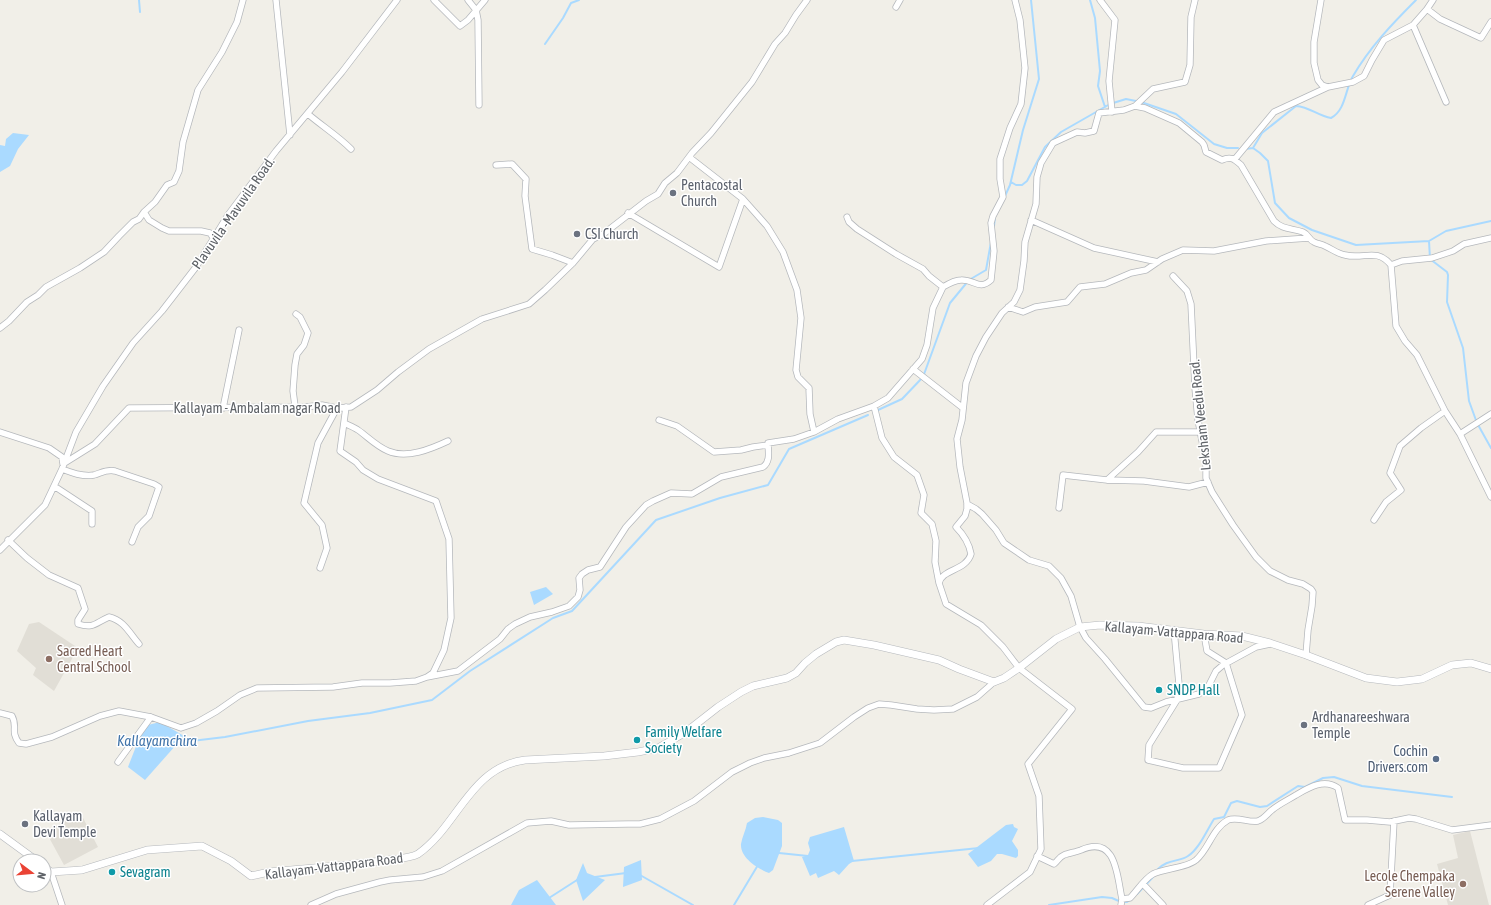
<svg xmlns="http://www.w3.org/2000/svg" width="1491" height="905" font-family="'Asap Condensed',sans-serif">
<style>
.education{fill:#e1ded6}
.water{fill:#aadaff}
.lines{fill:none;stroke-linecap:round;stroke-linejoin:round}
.stream{stroke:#aadaff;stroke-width:2}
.minor-casing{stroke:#b5b8bc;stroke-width:7}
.tertiary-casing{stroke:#b5b8bc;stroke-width:8}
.minor{stroke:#fff;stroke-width:5.5}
.tertiary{stroke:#fff;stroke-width:7}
.worship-dot{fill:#6b7280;stroke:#fff;stroke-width:1.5}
.education-dot{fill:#8d6e63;stroke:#fff;stroke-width:1.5}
.culture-dot{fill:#0f9aa8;stroke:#fff;stroke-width:1.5}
.service-dot{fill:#5c6f8a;stroke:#fff;stroke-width:1.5}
.labels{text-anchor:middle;stroke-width:3;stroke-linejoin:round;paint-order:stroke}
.worship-label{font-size:14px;fill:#5b616d;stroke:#fff;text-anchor:start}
.street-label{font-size:14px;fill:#5f6368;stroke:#fff}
.education-label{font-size:14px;fill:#785e54;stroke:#fff;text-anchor:start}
.culture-label{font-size:14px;fill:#0d838f;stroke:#fff;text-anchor:start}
.service-label{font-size:14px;fill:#4e5e75;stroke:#fff;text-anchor:end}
.water-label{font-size:15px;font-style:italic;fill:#4174aa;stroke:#fff}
</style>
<rect width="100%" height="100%" fill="#f1efe8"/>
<path class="education" d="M39 622 78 648 54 691 33 675 36 668 17 651 29 624Z
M80 812 98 847 64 865 46 832Z
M1470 831 1489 905H1448L1437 864 1458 858 1453 835Z"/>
<path class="water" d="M13 133 29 135 18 149 10 166 0 172V145L5 146 6 139Z
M546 587 553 594 534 605 530 592Z
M160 722 184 736 145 780 128 767 144 726Z
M763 817 778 820 782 823V846L773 870 769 873C758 869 740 858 741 844 742 837 746 830 747 823L755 818Z
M1013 824 1014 827 1018 829 1012 841 1018 850V856L1016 858 1002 854H997L991 861 978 867 968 854 1006 825Z
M844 827 854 861 849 864 839 875 834 871 818 878 816 873 810 876 802 857 808 855 810 850 808 843 810 837Z
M641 860 642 880 623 887 624 867Z
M583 863 587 873 605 880 583 901 576 880Z
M537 880 556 905H511L519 890Z"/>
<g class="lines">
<path class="stream" d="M139 0 140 12
M1090 0 1095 18 1100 71 1098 86 1105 107
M545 44 563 18 571 3 579 0
M1253 148 1262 133 1296 106C1310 107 1318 116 1331 118 1346 110 1345 89 1353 76 1370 47 1392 24 1416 0
M1245 149 1253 148 1260 153 1268 161 1275 203 1289 218 1312 230 1356 245 1429 241 1446 231 1491 221
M1011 182 1016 185H1022L1027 181 1045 147 1061 132 1110 104 1126 99 1141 102 1176 114 1214 144 1227 148H1238
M1005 196 1010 185 1023 130 1039 79 1031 0
M994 226 995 217
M1429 241 1430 259 1447 272 1448 275 1447 302 1463 348 1469 401 1477 423 1491 448
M878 410 902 399 923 377 950 303 969 280 986 270 991 242
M175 743 225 737 308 721 370 713 432 700 470 671 553 618 572 611 656 520 720 498 768 485 789 449 868 415
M779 853 808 856
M852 861 979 848
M1157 870C1167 859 1179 862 1188 856 1199 849 1207 830 1214 819L1224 817 1231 803 1237 801 1260 807 1267 806 1298 786 1305 787 1323 778 1334 777 1362 786 1452 797
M640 875 693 905
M595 877 626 873
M1137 894 1154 876
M549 898 577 880
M734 905 758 865
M1049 905 1102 897 1112 898 1121 902H1127L1130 900"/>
<g class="minor-casing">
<path id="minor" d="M276 0 290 135
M434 0 460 26 468 20 485 0
M468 0 476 10 478 20 479 105
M1100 0 1115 20 1109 81 1112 112
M1321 0 1314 42V63L1318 80 1322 85 1328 87 1353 82 1364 76 1372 60 1384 40 1413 25 1427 9 1433 0
M896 7 900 0
M1427 9 1440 19 1481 38 1491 22
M1413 25 1446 102
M1135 106 1153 89 1185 82 1190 65 1191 17 1195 0
M308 114C322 126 338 136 351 149
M1235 159 1274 112 1328 87
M496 165 512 164 526 179 525 196 532 249 552 255 573 263
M743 199 767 226 783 252 797 290 801 318 796 370 798 377 809 388 810 414 814 432
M144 212 149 220 162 228 169 231H201L210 233 214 239
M628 213 719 267 743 199 689 157
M847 217 849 222 857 229 896 254 923 269 929 276 943 287
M1031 220 1094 248 1158 262
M1391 265 1396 326 1405 341 1417 355 1445 411 1460 434
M1391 265 1402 261 1432 258 1453 251 1464 244 1491 238
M1173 276 1187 291 1191 304 1195 388 1198 420 1206 462V478L1212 492 1233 525 1256 557 1270 571 1288 580 1303 584 1311 589 1313 592 1312 606 1308 630 1306 655
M1008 307 1023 312 1035 307 1067 302 1080 287 1105 284 1131 273 1146 270 1162 259 1183 250 1214 251 1266 241 1309 238
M0 328 9 321 27 302 38 295 46 287 80 268 104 252 119 236 133 222 139 219 144 212 155 202 167 185 174 182 179 171 183 142 198 90 222 52 237 22 243 0
M913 369 963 408
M295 406 293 391 295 365 297 354 304 345 308 333 300 317 296 314
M874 406 882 438 894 457 917 475 924 495 921 513 932 524 936 541 935 562 939 583
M223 408 239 330
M1491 414 1460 434 1491 497
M659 420 677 426 714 452 741 450 753 447 768 445
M344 423C348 425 354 427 358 430 368 437 376 446 388 451 407 459 431 449 448 441
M0 432 49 448 62 457 63 464 95 444 129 408 305 407 322 405 337 408 351 407 377 390 398 372 429 349 482 319 529 304 545 290 573 263 593 239 602 235 646 201 658 194 665 183 677 173 692 153 711 133 752 82 775 44 785 33 796 15 807 0
M62 469C72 473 83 477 94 475 101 473 107 469 115 471L154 484 159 487 149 516 138 527 132 542
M1107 480 1138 452 1156 432H1200
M54 486 92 511V524
M967 504 976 509 982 514 996 530 1004 543 1029 560 1049 566 1061 578 1071 596 1080 627 1086 638 1105 659 1144 707 1151 708 1166 702 1199 694 1209 685 1216 671 1223 665 1256 647 1270 644
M1059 508 1063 475 1107 480 1144 481 1189 487 1208 482
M1374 520 1386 502 1401 490 1390 473 1400 446 1421 428 1445 411
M8 540 27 558 49 575 78 588 85 609 78 620V624C94 629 95 623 109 617 125 621 129 633 139 644
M0 550 45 505 62 469 76 432 103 386 133 343 162 311 196 267 228 215 276 151 342 72 397 0
M320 568 327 548 322 525 304 503 318 443 337 408
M1174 630 1179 684 1177 700 1149 745 1148 760 1183 768H1219L1242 715 1226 663 1207 651 1204 634
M427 677 458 671 500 639 508 629 515 624 530 617 552 612 569 606 578 597 580 590 579 578 582 574 588 570 600 567 626 527 646 505 653 501 671 493 692 494 721 477 763 467C771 461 768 451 768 443L794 439 814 432 838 419 874 406 888 398 922 359 927 345 933 308 943 287C948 284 955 280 961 280 974 279 979 291 991 280L994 251 991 223 993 216 1003 197 1000 179V159L1010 128 1021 104 1025 68 1020 20 1015 0
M0 713 12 716C18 727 10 731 19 743L26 744 52 737 100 716 119 711 151 717 181 728 196 723 217 711 240 695 257 688 333 687 362 683H390L416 681 427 677 433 673 444 650 451 618 449 539 436 501 378 479 363 470 356 462 340 451 346 407
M118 762 151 717
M1037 856 1054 864C1058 861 1059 857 1064 855 1069 853 1076 852 1081 850 1117 834 1117 877 1122 899L1130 898C1137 891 1144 879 1153 874 1165 868 1187 868 1196 860 1209 849 1212 829 1228 820 1237 816 1249 823 1258 821 1264 819 1268 813 1272 810 1279 804 1288 800 1296 795 1308 788 1324 778 1338 788L1345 820H1367L1390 822 1409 818 1416 819 1452 830 1491 825
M51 872 62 905
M1143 884 1163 905
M311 905 336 894 380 882 390 880 423 877 442 871 527 823 551 821 569 825 628 824H640L660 819 694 801 732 772 750 763 764 758 789 753 820 743 854 717 868 708 879 704 891 705 917 709 934 710 953 709 977 697 994 682
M987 905 1030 872 1041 849 1039 796 1028 764 1072 709 1019 668 1003 647 981 625 946 604 939 583C942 569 966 571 971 554 969 543 963 534 956 527L965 516 967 509V503L960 467 957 439 962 420 966 383 976 356 986 337 1002 313 1014 302 1020 290 1024 261 1025 242 1036 204 1037 177 1041 163 1053 143 1077 132 1085 133 1094 131 1099 113 1124 110 1135 106 1145 108 1179 123 1202 142 1204 145 1206 152 1222 160C1231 156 1234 159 1241 165L1274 221C1283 230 1292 228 1303 232 1308 234 1309 240 1314 242 1317 244 1322 244 1325 246 1332 249 1338 254 1345 255 1364 260 1376 247 1391 265
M1121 905 1122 899
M1368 905 1390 895 1394 821"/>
</g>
<g class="tertiary-casing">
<path id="tertiary" d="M0 834 37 861
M44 867 51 872 82 870 147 850 202 846 231 861 251 876 269 872C309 868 349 866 388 860 396 859 411 858 418 854 458 826 470 767 525 760L604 756 638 752 658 748 686 732 718 707 741 692 753 686 787 678 796 673 805 663 816 654 836 642 844 640 874 645 939 660 959 669 994 682 1004 678 1019 668 1056 639 1080 627 1100 625 1138 626 1204 634 1242 636 1270 643 1306 655 1366 678 1397 682 1422 679 1452 665 1471 663 1491 669"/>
</g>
<use href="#minor" class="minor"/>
<use href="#tertiary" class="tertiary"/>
</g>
<g class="worship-dot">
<circle cx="673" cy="193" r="4"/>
<circle cx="577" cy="234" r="4"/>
<circle cx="1304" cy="725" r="4"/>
<circle cx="25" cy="824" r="4"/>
</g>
<g class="education-dot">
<circle cx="49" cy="659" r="4"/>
<circle cx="1463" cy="884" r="4"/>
</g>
<g class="culture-dot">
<circle cx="1159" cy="690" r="4"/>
<circle cx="637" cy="740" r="4"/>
<circle cx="112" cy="872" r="4"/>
</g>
<circle class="service-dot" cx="1436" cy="759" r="4"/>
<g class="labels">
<g class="worship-label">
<text x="681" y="190">Pentacostal<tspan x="681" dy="16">Church</tspan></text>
<text x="585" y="239">CSI Church</text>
<text x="1312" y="722">Ardhanareeshwara<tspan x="1312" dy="16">Temple</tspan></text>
<text x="33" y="821">Kallayam<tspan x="33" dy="16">Devi Temple</tspan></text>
</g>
<g class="street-label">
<text transform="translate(233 213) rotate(-55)" y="5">Plavuvila -Mavuvila Road.</text>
<text x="257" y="413">Kallayam - Ambalam nagar Road</text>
<text transform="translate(1200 415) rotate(-96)" y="5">Leksham Veedu Road.</text>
<text transform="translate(1174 632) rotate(5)" y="5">Kallayam-Vattappara Road</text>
<text transform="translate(334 866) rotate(-7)" y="5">Kallayam-Vattappara Road</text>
</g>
<g class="education-label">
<text x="57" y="656">Sacred Heart<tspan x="57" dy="16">Central School</tspan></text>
<text x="1455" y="881" text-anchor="end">Lecole Chempaka<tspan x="1455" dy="16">Serene Valley</tspan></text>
</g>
<g class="culture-label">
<text x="1167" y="695">SNDP Hall</text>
<text x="645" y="737">Family Welfare<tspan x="645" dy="16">Society</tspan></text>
<text x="120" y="877">Sevagram</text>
</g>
<g class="service-label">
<text x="1428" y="756">Cochin<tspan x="1428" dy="16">Drivers.com</tspan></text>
</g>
<g class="water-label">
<text x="157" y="746">Kallayamchira</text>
</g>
</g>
<g transform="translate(32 873) rotate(106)"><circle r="19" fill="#ffffff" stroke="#bfc1c3"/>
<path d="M0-3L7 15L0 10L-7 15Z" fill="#ea4335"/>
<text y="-6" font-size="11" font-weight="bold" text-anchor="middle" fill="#5f6368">N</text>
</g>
</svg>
